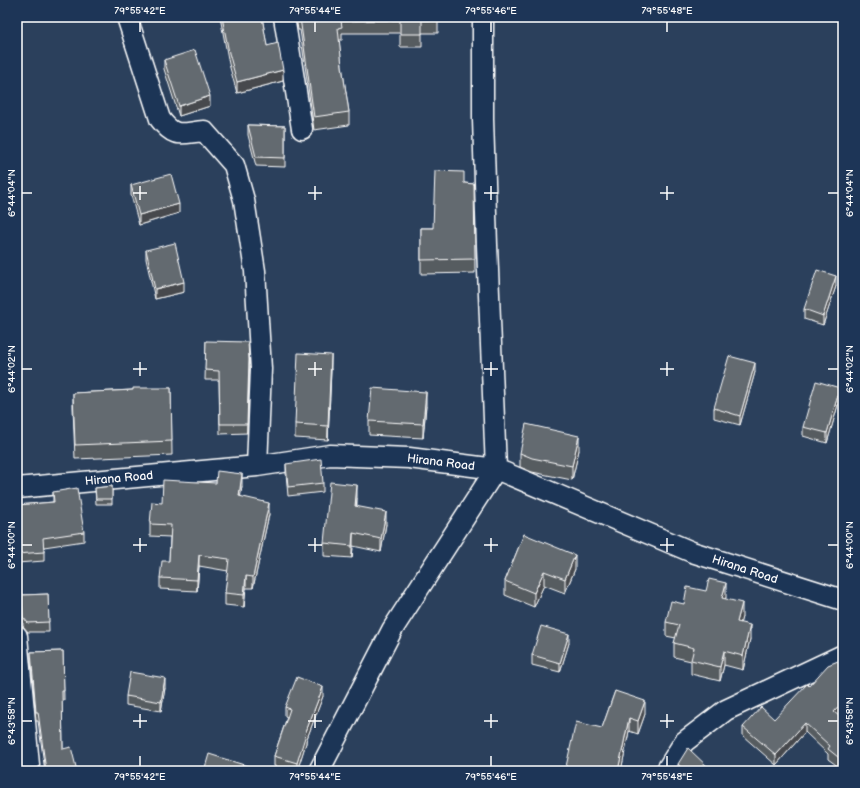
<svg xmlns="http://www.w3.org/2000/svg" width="860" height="788" font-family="'Balsamiq Sans',sans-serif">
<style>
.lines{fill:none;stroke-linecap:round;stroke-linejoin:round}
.minor-casing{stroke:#fff;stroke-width:23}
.minor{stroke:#1d3557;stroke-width:20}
.wall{fill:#565b60;stroke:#fff}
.shaded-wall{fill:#464a4e;stroke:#fff}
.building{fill:#646a70;stroke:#fff}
.ticks{fill:none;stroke:#fff;stroke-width:1.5}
.labels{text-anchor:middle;stroke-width:3;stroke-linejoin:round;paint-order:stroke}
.street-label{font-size:12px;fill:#fff;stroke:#1d3557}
.neatline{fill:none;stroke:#fff;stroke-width:1.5}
.ticks-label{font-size:10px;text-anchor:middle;fill:#fff}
</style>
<rect width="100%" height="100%" fill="#2b405c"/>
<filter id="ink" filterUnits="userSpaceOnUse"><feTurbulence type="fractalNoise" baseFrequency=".025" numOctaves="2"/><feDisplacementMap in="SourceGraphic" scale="8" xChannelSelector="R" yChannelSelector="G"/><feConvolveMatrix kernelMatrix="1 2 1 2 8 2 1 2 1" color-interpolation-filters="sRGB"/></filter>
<g filter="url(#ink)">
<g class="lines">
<g class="minor-casing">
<path id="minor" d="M127 17 160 119C175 139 181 133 204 131L234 165 244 200 255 271 261 369 257 466
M284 17 302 129
M17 488 257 466 330 455 409 458 496 469 692 552 843 600
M17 636 29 765
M319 771 392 630 496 469 487 245 483 119V17
M666 771 684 742 726 710 843 655"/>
</g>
<use href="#minor" class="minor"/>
</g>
<path class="wall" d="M220 17H262L267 46 283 81 237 93 229 64Z
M296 17H438V33H422V47H400V33H342V40H339L342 66 349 112V125L314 130 300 30H298Z
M164 60 210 106 179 116 164 69Z
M248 125 285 126V167L256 166 248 135Z
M464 183 474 184 475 273 421 274V228H433Z
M131 185 179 213 139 225 131 195Z
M146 250 184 292 155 299 146 259Z
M836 286 823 325 804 319V309Z
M206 341 249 369 247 433 220 434 219 380H205Z
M331 369 328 440 295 438V424Z
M755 372 740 425 714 418V408Z
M171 388 172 455 75 459 73 407V393Z
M840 398 827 443 803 436V427Z
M426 406 423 438 369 435V421Z
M579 450 572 480 532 472 520 467V453Z
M286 464 323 483V492L288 496 286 473Z
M112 486V504H96L95 488Z
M242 486 240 496 269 514 253 588H246L244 607 225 605V593L228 571 199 566 197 591 160 589V578L169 561 170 537 150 536V524L162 503Z
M53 492 84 532V541L44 547V561L17 563V505L53 502Z
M357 498V506L386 524 381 552 353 546 352 558 324 556V543Z
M524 534 575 569 565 593 544 585 534 607 505 595V581Z
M48 594 49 632H28L23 626 22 595Z
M726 597 725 599 742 617 740 623 750 639 743 670 724 665 720 681 691 674V661L674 657V643L676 638 666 636V622L684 604Z
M569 643 560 672 532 665V655Z
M63 651 64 700H62L63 749 77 771H45L38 721H36L31 661V652Z
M165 688 161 711 126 705V696Z
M615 691 645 714 638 734 629 731 621 771H565L602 728Z
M323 696 306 741V743L297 771H291L274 766V756L287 717 285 716V707Z
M839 716 843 719V770L828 759V754L805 732 776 765 743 736V727L774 719Z
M678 764 712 771H678Z"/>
<path class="shaded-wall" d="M283 70V81L237 93V82Z
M210 96V106L179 116V106Z
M179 204V213L139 225V215Z
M836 276V286L823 325V316Z
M184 282V292L155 299V289Z
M331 355V369L328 440V426Z
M249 360V369L247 433V424Z
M755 363V372L740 425V416Z
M840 388V398L827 443V433Z
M426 392V406L423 438V424Z
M579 436V450L572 480V466Z
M242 474V486L239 507V496Z
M357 485V498L355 519V506Z
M269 503V514L253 588V577Z
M386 512V524L381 552V539Z
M353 533V546L352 558V546Z
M199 555V566L197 591V580Z
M575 555V569L565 593V579Z
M544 571V585L534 607V593Z
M246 576V588L244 607V595Z
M726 583V597L722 612V598Z
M742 603V617L737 636V622Z
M750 625V639L743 670V656Z
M569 634V643L560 672V663Z
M724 651V665L720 681V667Z
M165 678V688L161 711V702Z
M323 687V696L306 741V743L297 771V763L305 734Z
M645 701V714L638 734V721Z
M843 702V711L834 722V712Z
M629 718V731L621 771H618Z
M805 723V732L776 765V755Z"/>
<path class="building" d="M222 17H262L267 46 278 43 283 70 237 82 229 53Z
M298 17H438V20H422V34H400V20L341 21 342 27 338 28 342 66 349 112 314 117 300 18H298Z
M195 50 210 96 179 106 164 60Z
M248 125 285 126V158L256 157Z
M435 171 464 172V183L474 184 475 259 421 260V228H433Z
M171 174 179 204 139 215 131 185Z
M175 243 184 282 155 289 146 250Z
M817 270 836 276 823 316 804 309Z
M206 341 248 342 249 360 247 424H220L219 371 205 370Z
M298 353 331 355 328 426 295 424Z
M729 356 755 363 740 416 714 408Z
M816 381 840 388 827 433 803 427Z
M133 388H171L172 441 75 445 73 393 133 390Z
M372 388 426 392 423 424 369 421Z
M526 424 579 436 572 466 532 458 520 453Z
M321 459 323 483 288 487 286 464Z
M217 471 242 474 239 496 269 503 253 577 246 576 244 595 225 593 229 559 199 555 197 580 160 578 162 561H169L171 525 150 524 152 502 162 503 163 480 216 483Z
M330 482 357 485 355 506 386 512 381 539 353 533 352 546 324 543Z
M112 486V499H96L95 488Z
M77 488 84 532 43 538 44 552 17 554V505L54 502 53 492Z
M524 534 575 555 565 579 544 571 534 593 505 581Z
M709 579 726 583 722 598 742 603 737 622 750 625 743 656 724 651 720 667 691 660 694 648 674 643 679 625 666 622 671 601 684 604 687 587 706 591Z
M48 594 49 622 28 623 23 617 22 595Z
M541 626 569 634 560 663 532 655Z
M63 651 64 691H62L63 749 71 747 77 771H46L38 712H36L31 652Z
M838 661 843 665V702L834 712 843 719V761L828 749 830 746 805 723 776 755 743 727 761 707 774 719 807 684 809 686 828 665Z
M130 672 165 678 161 702 126 696Z
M297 677 323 687 305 734H306L297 763 274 756 290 709 285 707Z
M615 691 645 701 638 721 629 718 618 771H565L576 722 602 728Z
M688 748 712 771H678L681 767 678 764Z
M17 751 18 757 21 763V771H17Z
M209 754 257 769 256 771H204Z"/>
</g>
<path class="ticks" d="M140 22V32M315 22V32M491 22V32M667 22V32M140 186V200M315 186V200M491 186V200M667 186V200M22 193H32M133 193H147M308 193H322M484 193H498M660 193H674M828 193H838M140 362V376M315 362V376M491 362V376M667 362V376M22 369H32M133 369H147M308 369H322M484 369H498M660 369H674M828 369H838M140 538V552M315 538V552M491 538V552M667 538V552M22 545H32M133 545H147M308 545H322M484 545H498M660 545H674M828 545H838M140 714V728M315 714V728M491 714V728M667 714V728M22 721H32M133 721H147M308 721H322M484 721H498M660 721H674M828 721H838M140 756V766M315 756V766M491 756V766M667 756V766"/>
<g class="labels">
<g class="street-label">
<text transform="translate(441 462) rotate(7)" y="4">Hirana Road</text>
<text transform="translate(119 478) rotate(-5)" y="4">Hirana Road</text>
<text transform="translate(745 569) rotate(18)" y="4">Hirana Road</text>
</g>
</g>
<rect width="860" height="788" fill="none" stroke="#1d3557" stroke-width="44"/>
<rect x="22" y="22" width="816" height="744" class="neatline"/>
<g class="ticks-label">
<text x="140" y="14">79°55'42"E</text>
<text x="315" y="14">79°55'44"E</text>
<text x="491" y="14">79°55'46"E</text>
<text x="667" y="14">79°55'48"E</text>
<text transform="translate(11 193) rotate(-90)" y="4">6°44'04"N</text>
<text transform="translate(849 193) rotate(-90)" y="4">6°44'04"N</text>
<text transform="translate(11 369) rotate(-90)" y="4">6°44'02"N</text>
<text transform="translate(849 369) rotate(-90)" y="4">6°44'02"N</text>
<text transform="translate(11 545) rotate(-90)" y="4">6°44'00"N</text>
<text transform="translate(849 545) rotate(-90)" y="4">6°44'00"N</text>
<text transform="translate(11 721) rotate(-90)" y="4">6°43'58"N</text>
<text transform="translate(849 721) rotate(-90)" y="4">6°43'58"N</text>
<text x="140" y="780">79°55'42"E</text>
<text x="315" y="780">79°55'44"E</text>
<text x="491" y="780">79°55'46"E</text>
<text x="667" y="780">79°55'48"E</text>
</g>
</svg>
